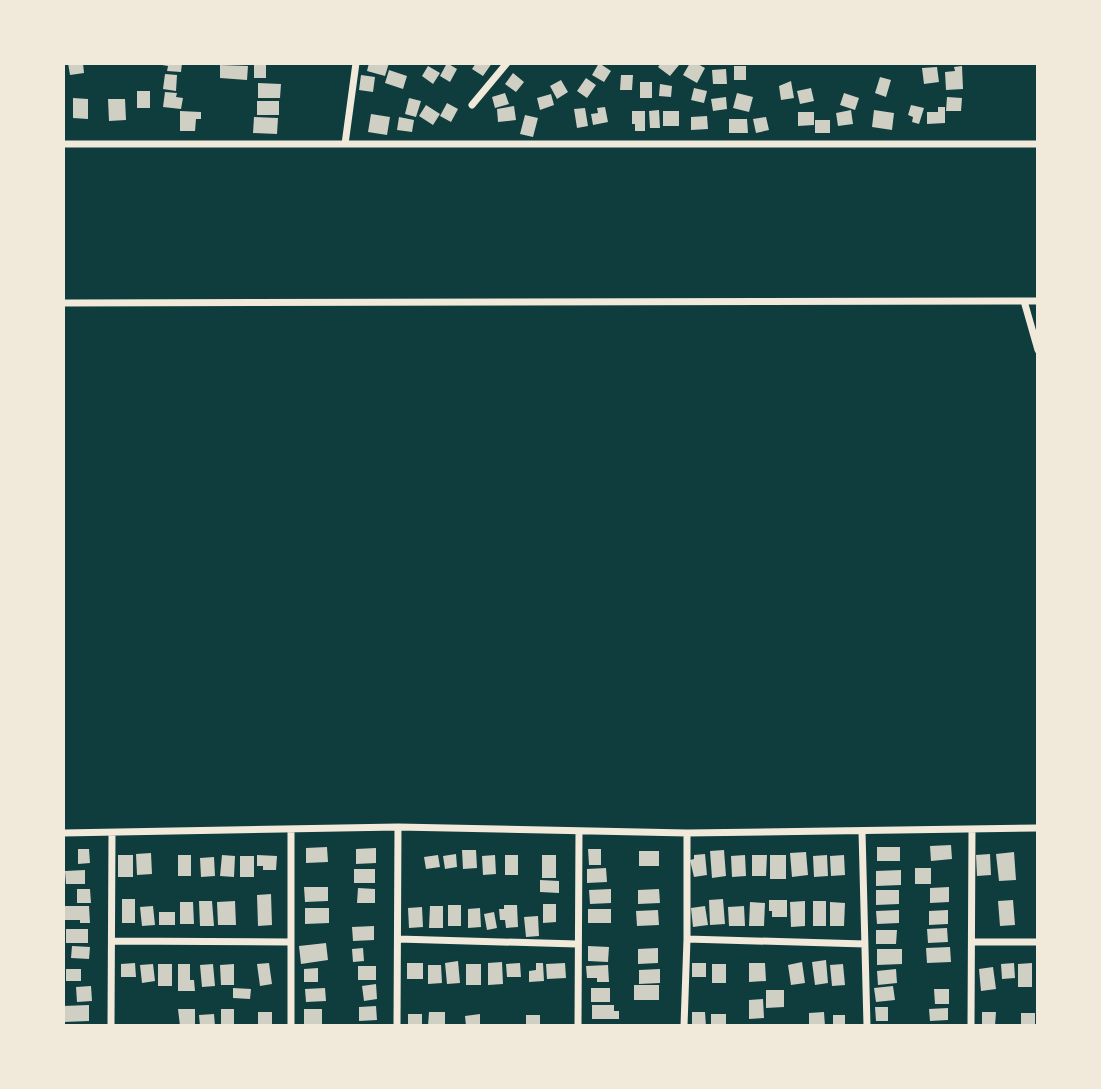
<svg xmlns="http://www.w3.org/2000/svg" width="1101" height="1089" font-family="'Space Grotesk',sans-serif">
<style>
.building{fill:#cfcfc3}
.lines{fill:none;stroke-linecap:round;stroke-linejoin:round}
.minor{stroke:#f1e9da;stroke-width:7}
</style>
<rect width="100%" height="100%" fill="#0f3d3e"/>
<path class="building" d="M68 63H83L84 73 70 75Z
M162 63H182L181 72 167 71 168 66 162 65Z
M369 63H389L385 76 367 71Z
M447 63 457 69 450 82 440 76Z
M476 63H492L483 76 472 69Z
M599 63 611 71 604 82 592 75Z
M661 63H677L679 65 670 76 658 67Z
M690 63H696L705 68 697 83 683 75Z
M254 64H266V78H254Z
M220 65 248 66 247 80 220 78Z
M428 66 440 73 433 84 422 76Z
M734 66H746V80H734Z
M962 66 963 89 946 90 945 72 955 71 954 67Z
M937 67 939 82 924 84 922 68Z
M726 69 727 84H713L712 70Z
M389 70 407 76 403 89 385 83Z
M513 73 524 82 516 92 505 84Z
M165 74 177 75 176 91 163 89Z
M361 75 375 77 373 92 359 90Z
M621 75H633L632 90H620Z
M880 77 891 80 886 97 875 93Z
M586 78 596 85 587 98 577 91Z
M561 80 568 92 557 99 550 86Z
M791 81 794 98 781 100 779 86Z
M640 82H652V98H640Z
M258 83 281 84 280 98H258Z
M660 84 672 86 671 97 659 96Z
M694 88 707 91 704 103 691 100Z
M811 88 814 101 800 104 797 91Z
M137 91H150V108H137Z
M165 92 177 93 176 97 183 98 181 109 163 107Z
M505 93 509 104 495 108 492 97Z
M737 93 753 97 749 112 733 108Z
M844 93 859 98 855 110 840 105Z
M551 94 554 105 540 110 537 98Z
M726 97 727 109 713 111 711 99Z
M947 97 962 98 961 111H946Z
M73 98 88 99V119L73 118Z
M409 98 421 101 416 117 405 114Z
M108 99H125L126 120 109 121Z
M257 101H279V115H257Z
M447 103 458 109 451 122 440 116Z
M426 105 440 114 433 125 419 116Z
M911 105 924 108 919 124 912 122 913 117 908 115Z
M514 106 516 120 498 122 497 109Z
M605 107 608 122 593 125 591 114 598 113 597 108Z
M938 107H945V123L927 124V112H938Z
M585 108 588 126 577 128 574 109Z
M659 110 660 128H650L649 111Z
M851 110 853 124 838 126 836 113Z
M874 110 894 113 892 130 872 127Z
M180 111 201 112V119H196L195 131H180Z
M632 111H645V131H635V124H632Z
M663 111H679V126H663Z
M798 112H814V125L798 126Z
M371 114 390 117 387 135 368 132Z
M525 115 538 118 533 137 520 134Z
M707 116 708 129 691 130V117Z
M254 117 278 118 277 134 253 133Z
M399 117 414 120 412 132 397 130Z
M766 117 769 130 756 133 753 119Z
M729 119H747L748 133H729Z
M815 120H830V133H815Z
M951 845 952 859 931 861 930 846Z
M327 847 328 862 306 863V848Z
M877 847H900V861H877Z
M376 848V863L356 864V849Z
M78 849H89L90 863 78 864Z
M588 849H601V865H589Z
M462 850H476L477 868 463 869Z
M724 850 726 876 712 878 710 851Z
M639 851H659V866H639Z
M806 852 808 875 792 877 790 853Z
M1014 852 1016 880 999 881 996 854Z
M151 853 152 874 137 875 136 854Z
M456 854 457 867 445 869 443 856Z
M705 854 707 875 694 877 690 860 694 859V855Z
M990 854 991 875 977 876 976 855Z
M118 855H133V877H118Z
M178 855H191V876H178Z
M222 855 235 856 234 877 220 876Z
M257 855 277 856 276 870H263V866H257Z
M438 855 440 867 426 869 424 857Z
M495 855 496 874 483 875 482 856Z
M505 855H518V875H505Z
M542 855H556V878H542Z
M745 855 746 876 732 877 731 856Z
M752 855H767L766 876H752Z
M770 855H786V879H770Z
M827 855 828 876 814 877 813 856Z
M844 855 845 875 831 876 830 856Z
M240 856H254V877H240Z
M214 857 215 876 201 877 200 858Z
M606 868 607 882 587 883V869Z
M915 868H931V884H915Z
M354 869H375V883H354Z
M85 870V884H66L65 871Z
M901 870V885L876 886V871Z
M540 880 559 881V893L540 892Z
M304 887H328V901L305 902Z
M949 887V902L930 903V888Z
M358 888 375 889V903H357Z
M77 889H90L91 903H77Z
M611 889V903L590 904 589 890Z
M659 889 660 903 638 904V890Z
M876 890H899V904L876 905Z
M271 894 272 925 258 926 257 895Z
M122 899H135V923H122Z
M723 899 725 924 710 925 709 900Z
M769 900H787V917H772V911H769Z
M1013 900 1015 925 1000 926 998 901Z
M199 901H212L214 926H200Z
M235 901 236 925H218L217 902Z
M805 901V926L791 927 790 902Z
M813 901H826V926H813Z
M180 902H193L194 924H180Z
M750 902 765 903 764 926H749Z
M830 902 845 903 844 926H830Z
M543 904H556V922L543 923Z
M448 905H461V926H448Z
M504 905H517L518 927 506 928 505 920H500L499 909H504Z
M64 906H89L90 923H80V920H65Z
M153 906 155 925 142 926 140 907Z
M430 906H443V928H429Z
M705 906 708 925 693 927 691 908Z
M744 906 745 926H729L728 907Z
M422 907 423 927 409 928 408 908Z
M305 908H329V923L305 924Z
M480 908 481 927 468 928V909Z
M588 909H611V923H588Z
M658 910 659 925 637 926 636 911Z
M899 910V923L877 924 876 911Z
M948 910V924L929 925V911Z
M159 912H175V925H159Z
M494 912 497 928 487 930 484 914Z
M538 916 539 936 526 937 524 917Z
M374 926V940L353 941 352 927Z
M947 928 948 942 928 943 927 929Z
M66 929H88V943H66Z
M876 930H897L896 944H876Z
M326 943 328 960 301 964 299 946Z
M72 946 90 947 89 959 71 958Z
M588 946 609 947 608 962 588 961Z
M950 947 951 962 927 963 926 948Z
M363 948 364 961 353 962 352 949Z
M658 948V963L638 964V949Z
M877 949H902V964L877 965Z
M826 960 828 983 815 985 812 962Z
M458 961 460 983 447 984 445 963Z
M502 962 503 984 488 985V963Z
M802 962 805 983 791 985 788 965Z
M135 963 136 977H121V964Z
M269 963 272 984 260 986 257 964Z
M407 963H423V979H407Z
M520 963 521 977H507L506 964Z
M536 963H543L544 981 529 982V971L536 970Z
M565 963 566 978 547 979 546 964Z
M692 963H706V977H692Z
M749 963H765L766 981 749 982Z
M1014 963 1015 978 1002 979 1001 964Z
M1032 963V987H1018V964Z
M153 964 155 981 142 983 140 965Z
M158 964H172V986H158Z
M178 964H190V980H194L195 991H178Z
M213 964 215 986 202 987 200 965Z
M234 964V985H221L220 965Z
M466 964H481V985H466Z
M712 964H726V983H712Z
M843 964 845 985 832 986 830 965Z
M428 965H441L442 983 428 984Z
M608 965 609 982H597V978H587L586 966Z
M358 966H376V980H358Z
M993 967 996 989 981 991 979 969Z
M318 968V982H304V969Z
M66 969H81V981H66Z
M660 969V983L639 984V970Z
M896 969 897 983 878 985 877 971Z
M376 984 377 999 364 1001 362 986Z
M634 985H659V1000H634Z
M91 986 92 1001 77 1002 76 987Z
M893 986 895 1000 876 1002 874 988Z
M233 988 251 989 250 999 233 998Z
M325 988 326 1001 306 1002 305 989Z
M591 988H610V1002H591Z
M934 989H949V1004H935Z
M766 990H784V1007L766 1008Z
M763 999 764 1018 749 1019V1000Z
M89 1005V1021L63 1022V1006Z
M592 1005H614V1011H619V1019H592Z
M376 1006 377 1020 359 1021V1007Z
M875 1007H888V1021H876Z
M948 1008V1020L930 1021 929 1009Z
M178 1009H195V1026H180Z
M221 1009H234V1026H221Z
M304 1009H322V1024H304Z
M258 1012H272V1026H258Z
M429 1012H445V1026H428Z
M692 1012H705L706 1026H692Z
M824 1012 825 1026H809V1013Z
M982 1012H996L995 1026H982Z
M1021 1013H1035V1026H1021Z
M214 1014 215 1026H200L199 1015Z
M408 1014H422V1026H408Z
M480 1014V1026H466L465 1016Z
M711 1014H726V1026H711Z
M526 1015H540V1026H526Z
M833 1015H845V1026H833Z"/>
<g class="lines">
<path class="minor" d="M472 105 507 63
M63 144H1038
M345 144 356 63
M1024 301 1038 350
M63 303 1038 301
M291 830V1026
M862 831 867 1026
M63 833 398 827 687 833 1038 828
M398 939 577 944
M687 939 865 944
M112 941 290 942
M972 942H1038
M111 1026 112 834
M397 1026 398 827
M578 1026 579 831
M684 1026 687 939V833
M971 1026 972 829"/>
</g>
<rect width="1101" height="1089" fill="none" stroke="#f1e9da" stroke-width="130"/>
</svg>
